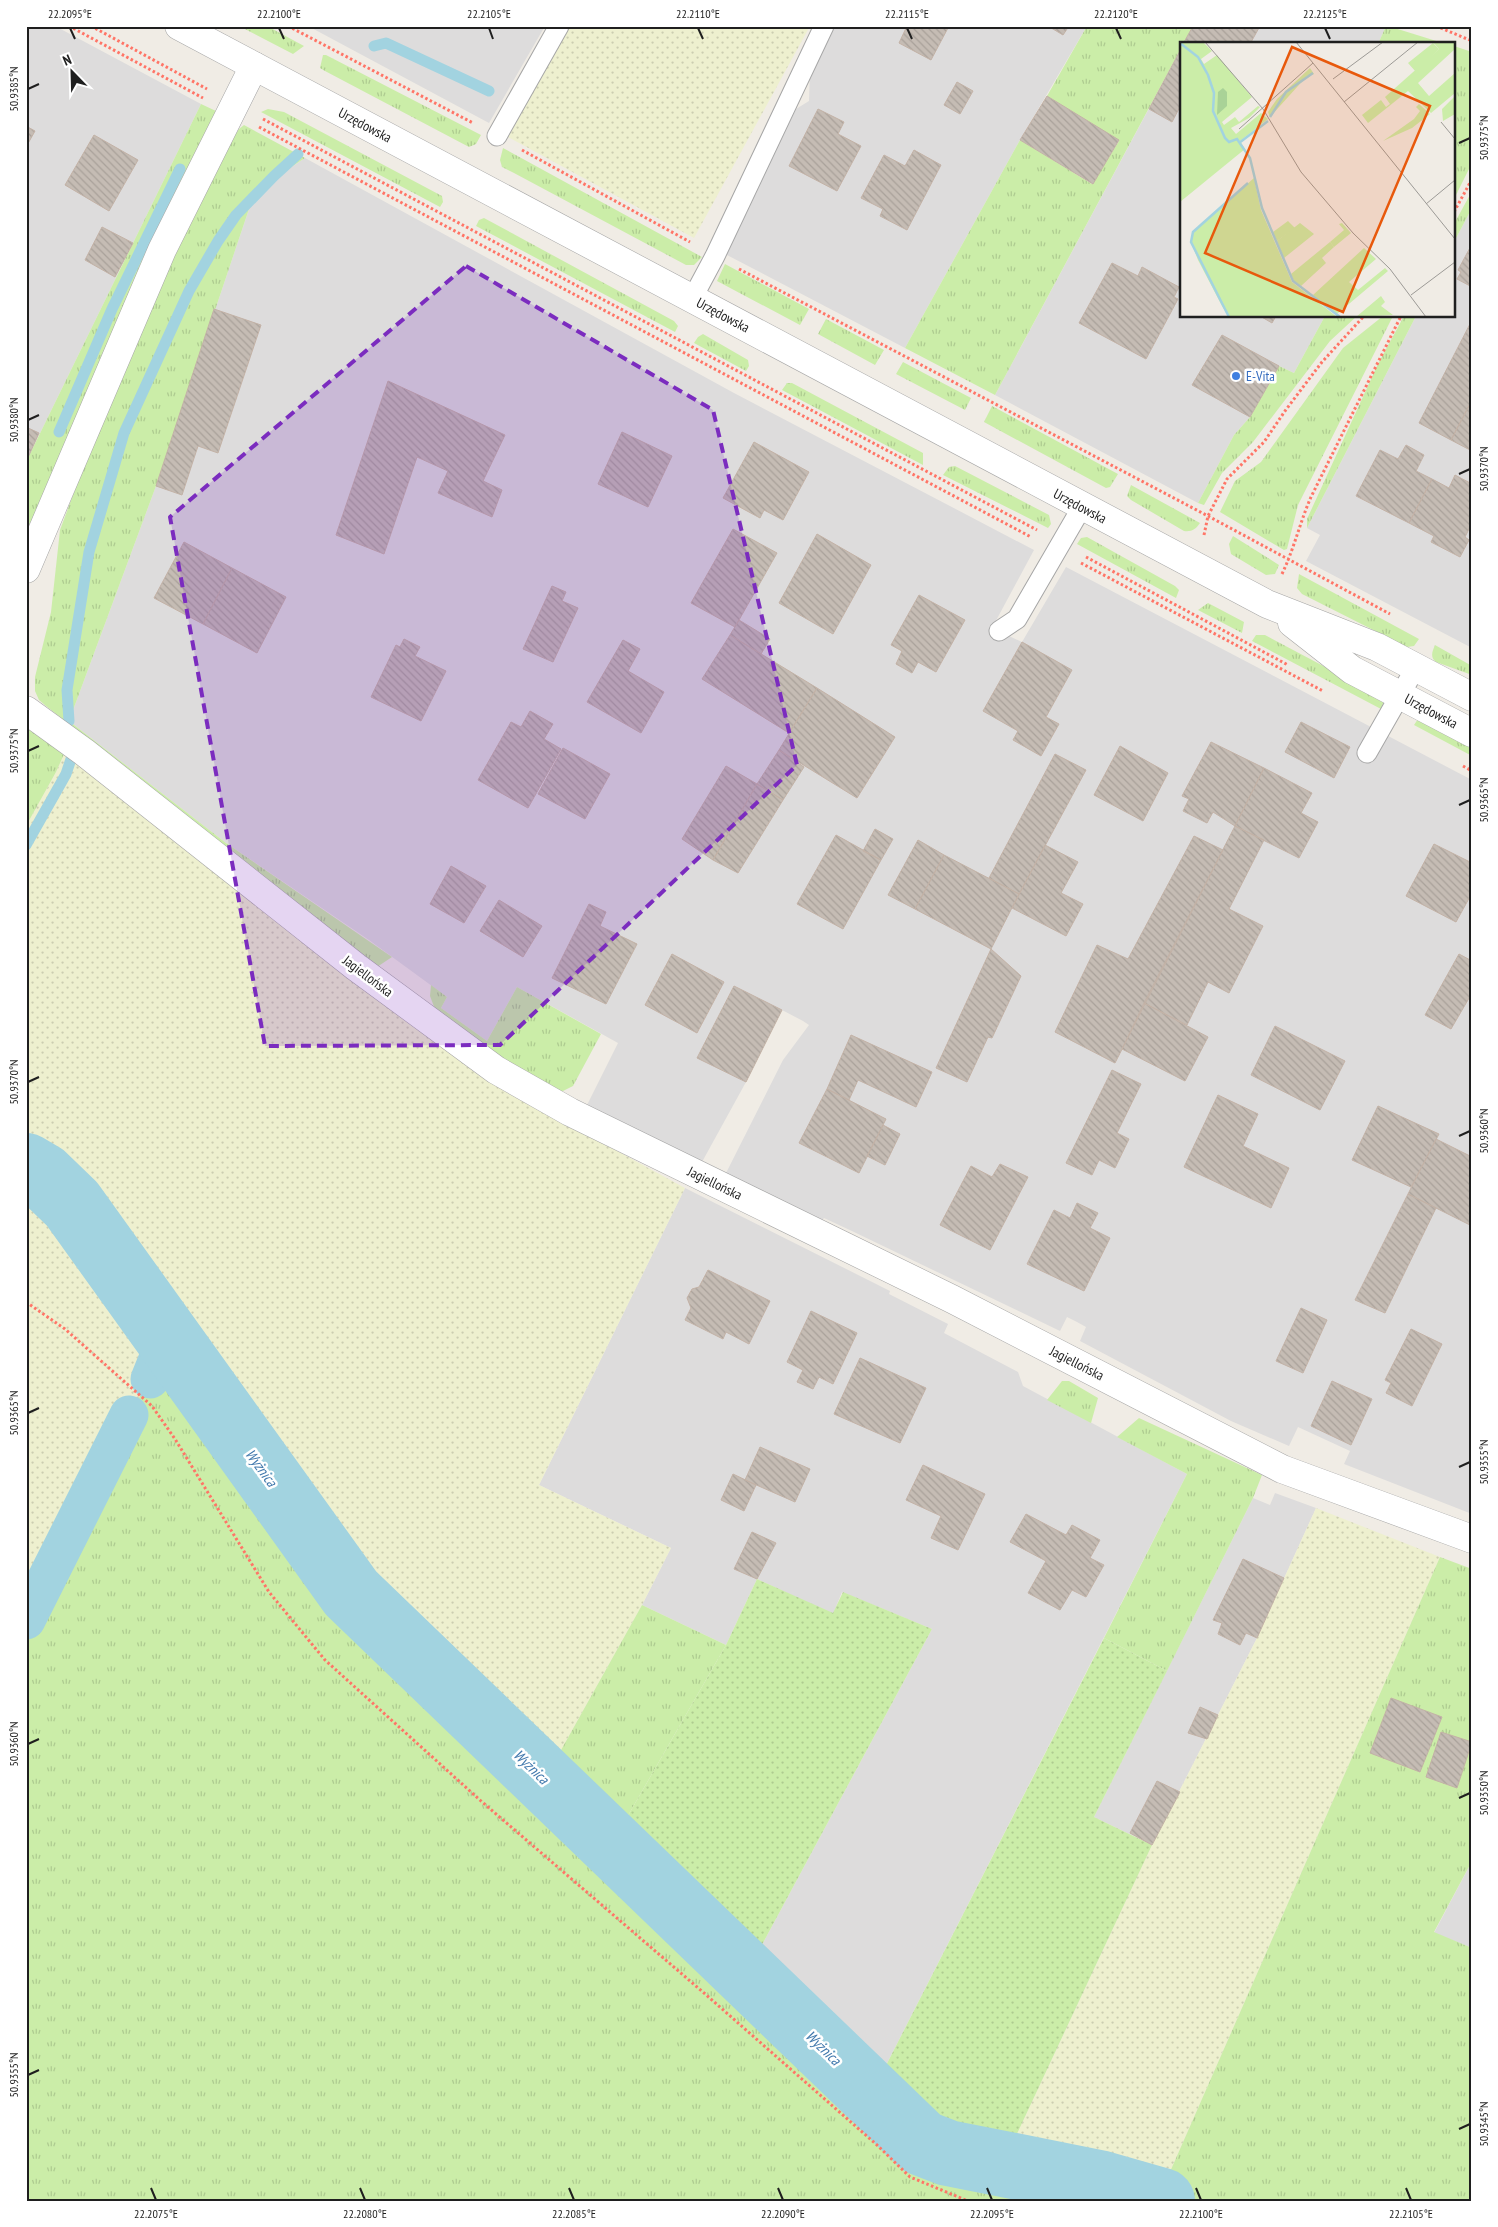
<svg xmlns="http://www.w3.org/2000/svg" width="1498" height="2227" font-family="'PT Sans Narrow',sans-serif">
<style>
.residential{fill:#dddcdc}
.farmland{fill:url(#farmland-dots)}
.grass{fill:url(#grass-tufts)}
.garden{fill:url(#garden-dots)}
.lines{fill:none;stroke-linecap:round;stroke-linejoin:round}
.stream{stroke:#a2d3e0;stroke-width:11}
.canal{stroke:#a2d3e0;stroke-width:39}
.river{stroke:#a2d3e0;stroke-width:66}
.building{fill:url(#building-back-hatch);stroke:#c3b2a6}
.service-casing{stroke:#a6a6a6;stroke-width:21}
.minor-casing{stroke:#a6a6a6;stroke-width:29}
.tertiary-casing{stroke:#a6a6a6;stroke-width:29}
.path{stroke:#ff7567;stroke-width:3;stroke-dasharray:2.5 2.5;stroke-linecap:butt}
.service{stroke:#fff;stroke-width:19}
.minor{stroke:#fff;stroke-width:28}
.tertiary{stroke:#fff;stroke-width:28}
.marked{fill:#7b2cbf;fill-opacity:0.2;stroke:#7b2cbf;stroke-width:4;stroke-dasharray:10 6;stroke-linejoin:round}
.ticks{fill:none;stroke:#1f1f1f;stroke-width:2}
.shop-dot{fill:#3f7fe0;stroke:#fff;stroke-width:2}
.labels{text-anchor:middle;stroke-width:5;stroke-linejoin:round;paint-order:stroke}
.street-label{font-size:14px;fill:#1f1f1f;stroke:#fff}
.shop-label{font-size:14px;fill:#366cbe;stroke:#fff;text-anchor:start}
.water-label{font-size:15px;font-style:italic;fill:#4279ad;stroke:#fff}
.inset-river{fill:none;stroke:#a2d3e0;stroke-width:2.5}
.inset-road{fill:none;stroke:#9c9a96;stroke-width:1}
.view{fill:#e8590c;fill-opacity:0.15;stroke:#e8590c;stroke-width:2.5}
.inset-edge{fill:none;stroke:#1f1f1f;stroke-width:2.5}
.neatline{fill:none;stroke:#1f1f1f;stroke-width:2}
.ticks-label{font-size:12px;text-anchor:middle;fill:#1f1f1f}
</style>
<defs>
<pattern id="farmland-dots" width="8" height="8" patternUnits="userSpaceOnUse" patternTransform="scale(1.25)"><rect width="8" height="8" fill="#eef0cf"/><path d="M2 2h.1M6 6h.1" fill="none" stroke="#cccdb1" stroke-width="1.8" stroke-linecap="round"/></pattern>
<pattern id="grass-tufts" width="24" height="20" patternUnits="userSpaceOnUse" patternTransform="scale(1.25)"><rect width="24" height="20" fill="#cbeda8"/><path d="M3 7l-1-3M5 7V3M7 7l1-3M15 17l-1-3M17 17v-4M19 17l1-3" fill="none" stroke="#aecb90"/></pattern>
<pattern id="garden-dots" width="8" height="8" patternUnits="userSpaceOnUse" patternTransform="scale(1.25)"><rect width="8" height="8" fill="#cbeda8"/><path d="M2 2h.1M6 6h.1" fill="none" stroke="#aecb90" stroke-width="1.8" stroke-linecap="round"/></pattern>
<pattern id="building-back-hatch" width="6" height="6" patternUnits="userSpaceOnUse" patternTransform="scale(1.25)"><rect width="6" height="6" fill="#c5bcb4"/><path d="M-1 5l2 2M0 0l6 6M5-1l2 2" fill="none" stroke="#a9a19a"/></pattern>
</defs>
<rect width="100%" height="100%" fill="#f0ece5"/>
<path class="residential" d="M26 26H55L201 104 26 462Z
M308 26H545L489 123Z
M832 26H1087L1020 140 905 348 725 254 796 109 809 101 810 70Z
M1193 26H1386L1378 44H1183Z
M1182 47V316H1325L1294 373 1279 366 1250 417 1234 435 1198 503 995 395Z
M305 158 734 393 1034 550 992 628 1022 642 1066 567 1472 780V1514L1344 1464 1350 1451 1298 1427 1289 1446 1231 1421 1080 1341 1086 1327 1077 1322 1067 1317 1060 1331 854 1232 824 1218 821 1222 725 1175 783 1060 809 1025 803 1021 782 1010 746 1082 702 1162 587 1105 618 1043 517 987 487 1041 441 1008 447 997 369 940 226 843 69 721 156 486 250 206 276 177Z
M1472 208V648L1306 561 1320 535 1307 528 1416 316H1454V242Z
M685 1188 890 1291 889 1294 948 1324 944 1333 1018 1372 1023 1386 1187 1474 875 2087 750 1967 932 1629 842 1592 833 1614 757 1579 726 1645 642 1605 671 1548 539 1485Z
M1275 1493 1316 1508 1257 1638 1152 1845 1094 1817 1253 1498 1270 1505Z
M1472 1861V1948L1434 1933Z"/>
<path class="farmland" d="M569 26H810L694 238 508 137Z
M65 752 409 1024 520 1098 685 1188 539 1485 671 1548 642 1605 551 1768 364 1592 63 1175 26 1152V826L56 772Z
M26 1179 35 1185 70 1220 162 1348 150 1379 129 1415 26 1620Z
M1316 1508 1440 1557 1162 2190 1008 2153 1152 1845 1257 1638Z"/>
<path class="grass" d="M239 26H267L304 46 293 54Z
M1087 26H1193L995 395 905 348 1020 140 1092 184 1119 141 1047 96Z
M1386 26H1388L1446 44H1378Z
M1454 46 1472 52V163L1454 199Z
M323 55H326L481 135 476 144 469 147 325 71 320 68Z
M201 104 216 111 26 545V462Z
M268 109 284 112 442 196 443 202 440 207 261 112Z
M244 125 305 158 276 177 250 206 156 486 69 721 226 843 392 957 377 967 46 706 39 700 35 691V677L51 612 60 530 83 468 212 167 239 129Z
M503 148 702 257 694 265H686L514 173 502 167 500 160Z
M1472 191V208L1454 242V224Z
M484 218 674 321 678 326 675 332 476 226 479 220Z
M725 264 809 309 800 325 717 281Z
M1325 316H1357L1330 341 1253 442 1222 473 1204 505 1198 503 1234 435 1250 417 1279 366 1294 373Z
M1383 316H1393L1298 505 1287 549 1284 550 1220 512 1235 481 1261 462 1343 348Z
M1404 316H1416L1307 528V519L1378 364Z
M826 319 884 350 875 365 818 334Z
M703 334 748 360 749 366 746 371 694 343 698 337Z
M903 362 971 398 965 410 896 374Z
M787 383H792L923 453V465L782 390Z
M992 406 1118 474 1110 487 1106 488 984 422Z
M955 466 1049 515 1051 524 1048 528 943 475 949 467Z
M1131 485 1200 523C1196 529 1192 532 1184 531L1131 500 1127 496Z
M1233 536 1279 565 1275 574 1266 575 1231 554 1229 544Z
M1087 537 1175 586 1179 590 1176 598 1077 544 1081 538Z
M1299 574 1419 639 1414 646 1407 647 1302 594 1297 588Z
M1208 603 1244 622 1242 633 1198 610Z
M1256 635H1265L1380 696 1384 701 1381 709 1252 641Z
M1435 645 1472 666V675L1436 662C1430 657 1432 652 1435 645Z
M1418 719 1472 744V756L1414 725Z
M26 724 65 752 56 772 26 826Z
M431 985 447 997 441 1008 487 1041 517 987 601 1034 573 1086 561 1092 494 1053 436 1012 430 996Z
M162 1348 349 1611 919 2154 948 2163 1113 2195 1134 2201H26V1620L129 1415 150 1379Z
M1062 1381H1069L1098 1398 1091 1423 1047 1400Z
M1139 1418 1262 1475 1253 1498 1167 1671 1104 1638 1187 1474 1117 1437Z
M1440 1557 1472 1569V1861L1434 1932 1472 1948V2201H1201L1162 2190Z
M642 1605 726 1645 618 1833 551 1768Z"/>
<path class="garden" d="M757 1579 833 1613 843 1592 932 1629 750 1967 618 1833 726 1645Z
M1104 1638 1167 1671 1094 1817 1152 1845 1008 2153 930 2135 875 2087Z"/>
<g class="lines">
<path class="stream" d="M374 46 386 43 489 91
M59 432 112 309 180 169
M69 721 67 690 89 552 124 433 189 291 218 241 236 215 274 176 298 154
M26 845 66 774 72 756"/>
<path class="canal" d="M150 1379 167 1337
M26 1620 129 1415"/>
<path class="river" d="M26 1166 43 1176 72 1204 351 1593 922 2143 948 2153 1099 2183 1162 2201"/>
</g>
<path class="building" d="M907 26H949L931 60 899 43Z
M1048 26H1069L1063 35Z
M1193 26H1260L1250 44H1183Z
M1182 47V103L1172 122 1149 109Z
M957 82 973 91 960 114 944 105Z
M1047 96 1119 140 1093 184 1020 140Z
M818 109 844 122 838 134 861 146 837 191 789 166Z
M26 126 35 131 26 147Z
M94 135 138 160 109 211 65 185Z
M914 150 941 165 907 230 880 216 883 209 861 198 884 155 905 166Z
M102 227 133 243 115 277 85 260Z
M1472 244V287L1457 279 1461 272 1458 270Z
M1112 263 1138 276 1142 267 1179 287 1174 297 1178 299 1146 359 1079 323Z
M214 309 261 325 218 453 198 446 182 495 156 486Z
M1260 316H1276L1272 323Z
M1472 320V400L1451 440 1419 423Z
M1222 335 1279 366 1250 417 1192 385Z
M388 381 505 435 483 481 502 490 492 517 438 493 448 471 417 457 384 554 336 535Z
M1472 400V451L1451 440Z
M26 427 39 433 26 462Z
M622 432 672 456 648 507 598 484Z
M754 442 809 472 783 520 764 510 760 518 723 498Z
M1406 445 1424 455 1416 471 1432 479 1409 523 1356 496 1380 450 1398 459Z
M1455 475 1472 484V523L1465 537 1469 540 1460 557 1431 542 1434 536 1409 523 1432 479 1449 488Z
M733 529 777 553 735 627 691 603Z
M817 534 871 565 833 634 779 603Z
M184 542 232 568 203 624 154 598Z
M232 568 286 597 257 653 203 624Z
M552 586 566 592 562 601 578 608 553 662 523 649Z
M919 595 965 620 936 672 918 662 912 673 896 664 902 651 891 645Z
M739 620 770 639 761 654 730 635Z
M730 635 817 688 789 733 702 679Z
M404 639 420 647 415 656 446 671 421 721 371 697 396 645 400 647Z
M623 640 640 649 628 671 664 692 641 733 587 702Z
M1022 642 1072 670 1046 717 1059 724 1041 756 1013 740 1018 731 983 711Z
M817 688 895 737 857 798 779 750Z
M530 711 553 724 544 739 561 749 528 808 478 780 511 722 521 727Z
M1301 722 1350 747 1334 778 1285 752Z
M1211 742 1264 768 1235 826 1213 812 1207 823 1183 811 1189 799 1182 796Z
M1120 746 1168 773 1143 821 1094 795Z
M563 748 610 774 585 819 538 794Z
M779 750 804 767 783 800 757 784Z
M1055 754 1086 770 1019 894 989 878Z
M726 766 757 784 713 860 682 839Z
M1264 768 1312 793 1301 813 1318 822 1299 858 1235 826Z
M757 784 783 800 738 873 713 860Z
M1235 826 1264 840 1229 909 1263 926 1229 993 1208 982 1187 1025 1144 1003Z
M875 829 893 839 881 860 863 851Z
M836 835 881 860 843 929 797 904Z
M1194 836 1223 850 1115 1063 1055 1032 1097 945 1128 959Z
M918 840 944 855 915 909 888 895Z
M1434 844 1472 863V893L1456 922 1406 896Z
M1045 845 1078 862 1061 893 1083 904 1066 936 1012 908Z
M944 855 1019 894 991 949 915 909Z
M451 866 486 886 464 923 430 904Z
M499 900 542 926 523 957 480 931Z
M589 904 606 912 600 926 637 944 606 1004 552 978Z
M991 949 1021 976 992 1038 988 1037 967 1082 936 1068Z
M672 954 724 982 697 1033 645 1005Z
M1459 954 1472 961V993L1451 1029 1425 1015Z
M734 986 782 1010 746 1082 697 1058Z
M1144 1003 1208 1037 1185 1081 1122 1049Z
M1275 1026 1345 1061 1320 1110 1251 1075Z
M851 1035 932 1072 916 1107 858 1080 849 1100 827 1089Z
M1112 1070 1141 1084 1117 1133 1129 1139 1115 1168 1099 1160 1092 1175 1066 1163Z
M827 1089 886 1119 859 1173 799 1143Z
M1218 1095 1258 1114 1243 1146 1289 1168 1271 1208 1184 1167Z
M1378 1106 1439 1134 1411 1187 1352 1160Z
M883 1125 900 1134 885 1165 867 1156Z
M1436 1139 1472 1157V1226L1408 1194Z
M1000 1164 1028 1177 990 1250 940 1225 971 1166 992 1177Z
M1408 1194 1436 1208 1385 1313 1355 1300Z
M1077 1203 1098 1213 1090 1228 1110 1238 1084 1291 1027 1264 1054 1210 1070 1218Z
M708 1270 770 1301 749 1344 726 1332 723 1339 685 1320 691 1308 687 1298 692 1289 699 1287Z
M1301 1308 1327 1320 1303 1373 1276 1361Z
M811 1311 857 1333 833 1384 819 1377 813 1389 797 1382 803 1370 787 1362Z
M1411 1329 1442 1344 1412 1406 1386 1393 1391 1383 1385 1380Z
M860 1358 926 1388 900 1443 834 1414Z
M1332 1381 1372 1399 1351 1445 1311 1426Z
M760 1447 810 1469 795 1502 745 1480Z
M923 1465 985 1494 958 1550 931 1538 941 1516 906 1500Z
M733 1474 756 1485 744 1511 721 1500Z
M1026 1514 1066 1535 1072 1525 1100 1540 1090 1558 1104 1565 1086 1597 1072 1590 1060 1610 1028 1593 1046 1561 1010 1542Z
M752 1532 776 1543 757 1579 734 1569Z
M1243 1559 1284 1578 1257 1638 1246 1633 1240 1645 1218 1634 1222 1623 1213 1620Z
M1391 1698 1442 1717 1420 1772 1370 1753Z
M1200 1707 1218 1715 1207 1739 1188 1733Z
M1441 1732 1472 1742 1457 1788 1426 1777Z
M1157 1781 1180 1792 1152 1845 1130 1833Z"/>
<g class="lines">
<g class="service-casing">
<path id="service" d="M497 136 559 26
M692 299 715 256 824 26
M999 631 1017 619 1082 507
M1367 753 1416 667"/>
</g>
<g class="minor-casing">
<path id="minor" d="M26 569 162 250 254 66
M26 710 84 752 356 967 496 1070 570 1112 952 1299 1282 1469 1472 1539"/>
</g>
<g class="tertiary-casing">
<path id="tertiary" d="M179 26 1267 604 1377 647 1472 697
M1292 623 1352 670 1472 733"/>
</g>
<path class="path" d="M69 26 203 98
M91 26 207 89
M288 26 473 123
M1436 26 1472 41
M263 119 1037 530
M259 127 1031 537
M522 150 690 242
M1454 212 1472 179
M739 269 1208 516 1390 614
M1204 535 1208 516 1227 479 1264 442 1285 411 1322 362 1364 316
M1086 557 1288 665
M1081 563 1323 691
M1282 574C1294 549 1300 522 1311 497L1401 316
M1463 766 1472 771
M26 1302 65 1329 152 1406 175 1439 269 1592 325 1660 481 1801 704 1993 877 2145 910 2177 968 2201"/>
<use href="#service" class="service"/>
<use href="#minor" class="minor"/>
<use href="#tertiary" class="tertiary"/>
</g>
<path class="marked" d="M466 266 713 410 797 765 500 1045 265 1046 170 517Z"/>
<path class="ticks" d="M70 28 75 39M279 28 284 39M489 28 493 39M698 28 703 39M907 28 912 39M1116 28 1121 39M1325 28 1330 39M28 89 39 84M1459 143 1470 138M28 420 39 415M1459 474 1470 469M28 751 39 746M1459 805 1470 800M28 1082 39 1077M1459 1136 1470 1131M28 1413 39 1408M1459 1467 1470 1462M28 1744 39 1739M1459 1798 1470 1793M28 2075 39 2070M1459 2129 1470 2124M151 2188 156 2200M360 2188 365 2200M569 2188 574 2200M778 2188 783 2200M987 2188 992 2200M1196 2188 1201 2200M1406 2188 1411 2200"/>
<circle class="shop-dot" cx="1236" cy="376" r="5"/>
<g class="labels">
<g class="street-label">
<text transform="translate(365 125) rotate(28)" y="5">Urzędowska</text>
<text transform="translate(723 315) rotate(28)" y="5">Urzędowska</text>
<text transform="translate(1080 506) rotate(28)" y="5">Urzędowska</text>
<text transform="translate(1431 711) rotate(28)" y="5">Urzędowska</text>
<text transform="translate(368 976) rotate(37)" y="5">Jagiellońska</text>
<text transform="translate(715 1183) rotate(26)" y="5">Jagiellońska</text>
<text transform="translate(1077 1363) rotate(27)" y="5">Jagiellońska</text>
</g>
<g class="shop-label">
<text x="1246" y="381">E-Vita</text>
</g>
<g class="water-label">
<text transform="translate(261 1468) rotate(54)" y="5">Wyżnica</text>
<text transform="translate(531 1767) rotate(44)" y="5">Wyżnica</text>
<text transform="translate(823 2048) rotate(44)" y="5">Wyżnica</text>
</g>
</g>
<g transform="translate(1180 42)">
<rect width="275" height="275" fill="#f0ece5"/>
<path d="M0 0H23L32 9 21 17 24 22 37 13 72 55 42 80 44 83 55 75 59 80 78 64 80 65 69 76 51 86 56 92 81 71 88 77 60 99 65 107 0 160ZM253 0H275V7L238 41 249 54 275 31V51L251 71 228 49 188 81 182 73 201 58 206 65 210 62 205 55 259 7ZM130 26 134 32 127 34 90 75 88 70 97 57ZM275 54V72L263 79 262 67ZM239 62 250 72 232 86 203 99 234 77 240 69 236 65ZM74 136 81 168 112 240 157 275H49L42 264 18 218 11 200 13 190ZM108 179 115 186 97 199 93 190ZM162 181 171 191 154 205 150 200 164 188 159 182ZM184 206 196 217 169 240 178 248 205 226 208 229 157 272 133 253Z" fill="#cbeda8"/>
<path d="M43 46 47 50V64L37 73 38 50Z" fill="#a9d297"/>
<path d="M253 1 259 7 236 30 228 21ZM120 181 134 192 104 216 97 199ZM150 200 154 205 142 216 146 221 121 244 114 239 111 232ZM201 254 205 260 201 264 213 273 176 275Z" fill="#cbeda8"/>
<path class="inset-river" d="M0 1 18 15 28 33 34 51 33 69 45 96 49 100 57 97 70 116 82 166 113 239 160 275M90 75 106 50 133 31M59 101 88 79M49 275 11 200 13 190 68 141"/>
<path class="inset-road" d="M25 0 83 67 121 130 173 191 210 227 246 275M116 0 275 197M153 37 203 0M164 60 238 0M261 80 275 97M59 87 133 21M246 162 275 138M231 253 275 220"/>
<path class="view" d="M112 5 250 64 163 270 25 211Z"/>
<rect width="275" height="275" class="inset-edge"/>
</g>
<rect width="1498" height="2227" fill="none" stroke="#ffffff" stroke-width="55"/>
<g transform="translate(72 72) rotate(337)" stroke="#ffffff" stroke-width="4" paint-order="stroke">
<path d="M0-4L9 19L0 12L-9 19Z" fill="#1f1f1f"/>
<text y="-8" font-size="14" font-weight="bold" text-anchor="middle" fill="#1f1f1f">N</text>
</g>
<rect x="28" y="28" width="1442" height="2172" class="neatline"/>
<g class="ticks-label">
<text x="70" y="18">22.2095°E</text>
<text x="279" y="18">22.2100°E</text>
<text x="489" y="18">22.2105°E</text>
<text x="698" y="18">22.2110°E</text>
<text x="907" y="18">22.2115°E</text>
<text x="1116" y="18">22.2120°E</text>
<text x="1325" y="18">22.2125°E</text>
<text transform="translate(14 89) rotate(-90)" y="4">50.9385°N</text>
<text transform="translate(1484 138) rotate(-90)" y="4">50.9375°N</text>
<text transform="translate(14 420) rotate(-90)" y="4">50.9380°N</text>
<text transform="translate(1484 469) rotate(-90)" y="4">50.9370°N</text>
<text transform="translate(14 751) rotate(-90)" y="4">50.9375°N</text>
<text transform="translate(1484 800) rotate(-90)" y="4">50.9365°N</text>
<text transform="translate(14 1082) rotate(-90)" y="4">50.9370°N</text>
<text transform="translate(1484 1131) rotate(-90)" y="4">50.9360°N</text>
<text transform="translate(14 1413) rotate(-90)" y="4">50.9365°N</text>
<text transform="translate(1484 1462) rotate(-90)" y="4">50.9355°N</text>
<text transform="translate(14 1744) rotate(-90)" y="4">50.9360°N</text>
<text transform="translate(1484 1793) rotate(-90)" y="4">50.9350°N</text>
<text transform="translate(14 2075) rotate(-90)" y="4">50.9355°N</text>
<text transform="translate(1484 2124) rotate(-90)" y="4">50.9345°N</text>
<text x="156" y="2218">22.2075°E</text>
<text x="365" y="2218">22.2080°E</text>
<text x="574" y="2218">22.2085°E</text>
<text x="783" y="2218">22.2090°E</text>
<text x="992" y="2218">22.2095°E</text>
<text x="1201" y="2218">22.2100°E</text>
<text x="1411" y="2218">22.2105°E</text>
</g>
</svg>
